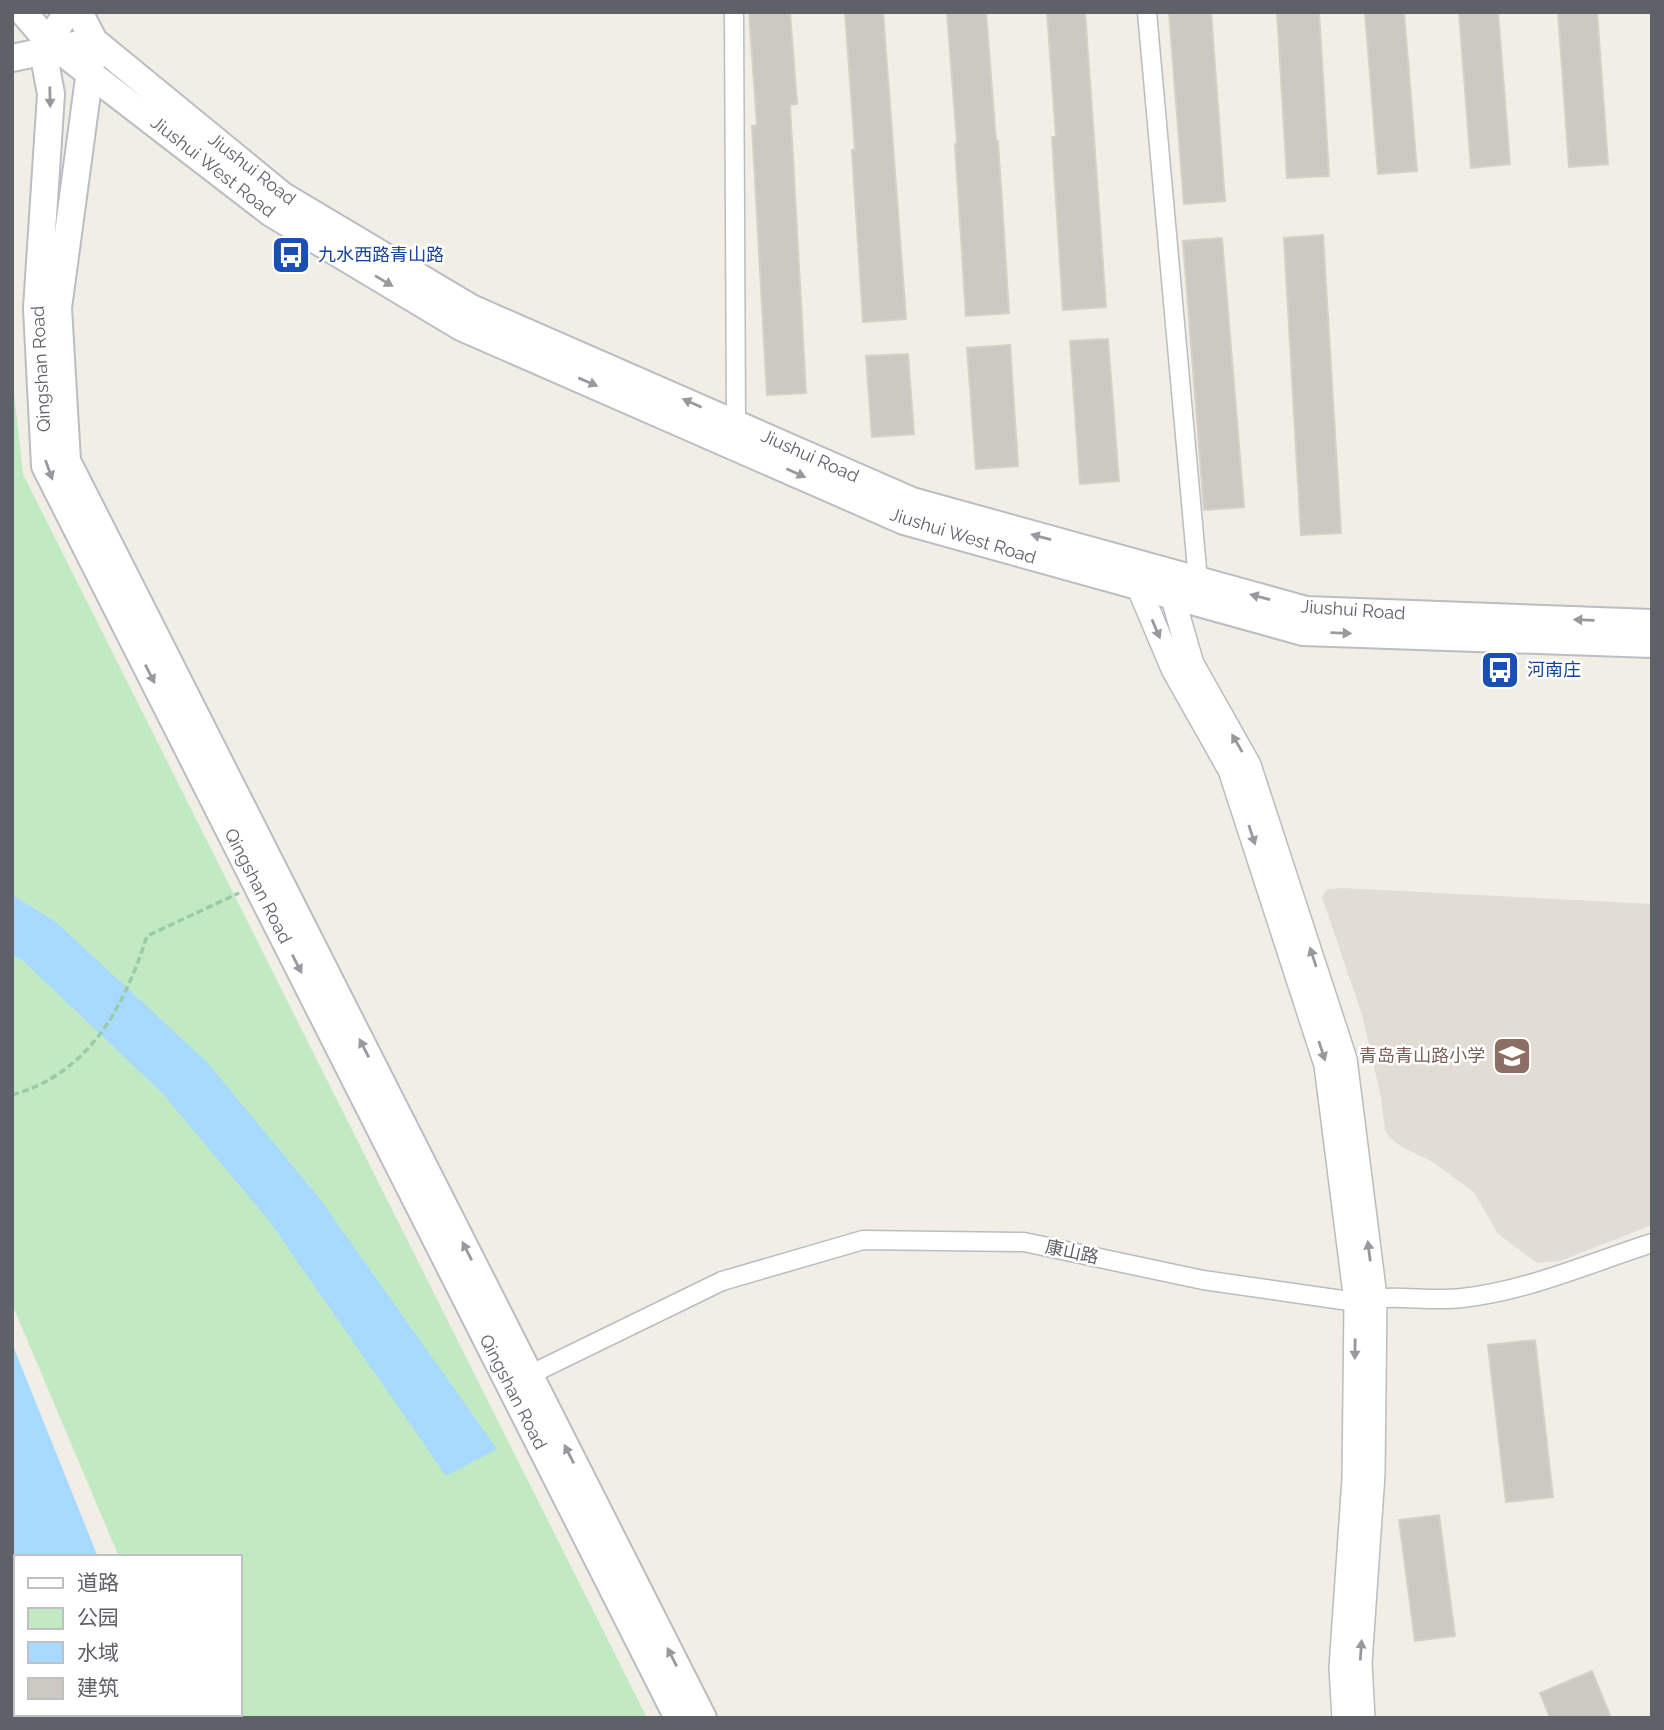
<svg xmlns="http://www.w3.org/2000/svg" width="1664" height="1730" font-family="Raleway,'Noto Sans SC',sans-serif">
<style>
.education{fill:#e1ddd5}
.green{fill:#c2eac2}
.water{fill:#a8daff}
.building{fill:#ccc9c3;stroke:#d6d0c4;stroke-width:2}
.lines{fill:none;stroke-linecap:round;stroke-linejoin:round}
.minor-casing{stroke:#b9bcc1;stroke-width:21}
.tertiary-casing{stroke:#b9bcc1;stroke-width:26}
.secondary-casing{stroke:#babdc3;stroke-width:30}
.path{stroke:#9acba8;stroke-width:3.5;stroke-dasharray:7 3.5;stroke-linecap:butt}
.minor{stroke:#fff;stroke-width:18}
.tertiary{stroke:#fff;stroke-width:23}
.secondary{stroke:#fff;stroke-width:26}
.oneway{fill:#96999d}
.labels{text-anchor:middle;stroke-width:5;stroke-linejoin:round;paint-order:stroke}
.street-label{font-size:18px;fill:#5e6268;stroke:#fff}
.transit-label{font-size:18px;fill:#164399;stroke:#fff;text-anchor:start}
.education-label{font-size:18px;fill:#785e54;stroke:#fff;text-anchor:end}
</style>
<rect width="100%" height="100%" fill="#f1eee6"/>
<path class="education" d="M1343 888 1652 904V1225L1560 1261 1537 1263 1498 1234 1474 1192 1431 1161 1402 1147 1390 1138 1385 1130 1381 1097 1362 1015 1322 897 1327 889Z"/>
<path class="green" d="M12 374 23 474 647 1718H181L180 1714H240V1557H119L12 1304Z"/>
<path class="water" d="M12 895 56 922 208 1063 320 1199 497 1449 446 1476 270 1222 161 1092 22 960 12 955Z
M12 1343 98 1557H16V1714H156L158 1718H12Z"/>
<path class="building" d="M749 12H790L797 104 790 105 806 393 767 395 752 126 757 125Z
M845 12H883L906 319 863 322 852 150 855 149Z
M947 12H986L996 141H998L1009 313 966 316 955 144 957 143Z
M1047 12H1085L1106 307 1063 310 1052 137H1056Z
M1169 12H1211L1225 201 1184 204Z
M1277 12H1319L1329 176 1287 178Z
M1365 12H1404L1417 171 1378 174Z
M1459 12H1498L1510 164 1471 168Z
M1558 12H1597L1608 164 1569 167Z
M1323 235 1341 533 1301 535 1284 238Z
M1222 238 1244 507 1204 510 1183 241Z
M1108 339 1119 481 1080 484 1070 341Z
M1010 345 1018 466 976 469 967 348Z
M908 354 914 434 872 437 866 356Z
M1535 1340 1553 1497 1506 1502 1488 1345Z
M1439 1515 1455 1636 1415 1641 1399 1520Z
M1592 1671 1611 1718H1550L1540 1693Z"/>
<g class="lines">
<g class="minor-casing">
<path id="minor" d="M734 12 736 423
M1147 12 1198 580
M519 1380 722 1281 863 1240 1024 1242 1203 1280 1356 1302C1391 1293 1426 1302 1462 1298 1527 1291 1590 1263 1652 1243"/>
</g>
<g class="tertiary-casing">
<path id="tertiary" d="M1142 572 1138 586 1173 669 1230 770 1326 1065 1356 1302 1354 1479 1341 1668 1344 1718
M1171 581 1172 595 1192 664 1249 765 1345 1059 1375 1297 1373 1474 1360 1663 1363 1718"/>
</g>
<g class="secondary-casing">
<path id="secondary" d="M23 12 49 42 271 213 461 327 904 521 1303 632 1652 644
M67 12 43 51 51 94 37 308 45 466 678 1718
M79 12 94 41 283 196 471 308 912 501 1306 610 1652 623
M12 58 94 41 58 308 67 461 703 1718"/>
</g>
<path class="path" d="M12 1095C90 1073 124 1007 147 936L239 893"/>
<use href="#minor" class="minor"/>
<use href="#tertiary" class="tertiary"/>
<use href="#secondary" class="secondary"/>
</g>
<defs><path id="oneway-solid" d="M-6-.8H1V-3.2L6.5 0L1 3.2V.8H-6Z" transform="scale(1.75)"/></defs>
<g class="oneway">
<use href="#oneway-solid" transform="translate(50 97) rotate(89)"/>
<use href="#oneway-solid" transform="translate(384 281) rotate(31)"/>
<use href="#oneway-solid" transform="translate(588 382) rotate(23)"/>
<use href="#oneway-solid" transform="translate(692 403) rotate(-156)"/>
<use href="#oneway-solid" transform="translate(49 470) rotate(70)"/>
<use href="#oneway-solid" transform="translate(796 473) rotate(24)"/>
<use href="#oneway-solid" transform="translate(1041 537) rotate(-165)"/>
<use href="#oneway-solid" transform="translate(1260 597) rotate(-165)"/>
<use href="#oneway-solid" transform="translate(1584 620) rotate(-178)"/>
<use href="#oneway-solid" transform="translate(1156 629) rotate(67)"/>
<use href="#oneway-solid" transform="translate(1341 633) rotate(2)"/>
<use href="#oneway-solid" transform="translate(150 674) rotate(63)"/>
<use href="#oneway-solid" transform="translate(1237 743) rotate(-120)"/>
<use href="#oneway-solid" transform="translate(1252 835) rotate(72)"/>
<use href="#oneway-solid" transform="translate(1313 957) rotate(-108)"/>
<use href="#oneway-solid" transform="translate(297 964) rotate(63)"/>
<use href="#oneway-solid" transform="translate(364 1048) rotate(-117)"/>
<use href="#oneway-solid" transform="translate(1322 1051) rotate(72)"/>
<use href="#oneway-solid" transform="translate(467 1251) rotate(-117)"/>
<use href="#oneway-solid" transform="translate(1369 1251) rotate(-97)"/>
<use href="#oneway-solid" transform="translate(1355 1349) rotate(91)"/>
<use href="#oneway-solid" transform="translate(569 1454) rotate(-117)"/>
<use href="#oneway-solid" transform="translate(1361 1650) rotate(-86)"/>
<use href="#oneway-solid" transform="translate(672 1657) rotate(-117)"/>
</g>
<defs>
<g id="bus-square" transform="scale(2.0125)"><rect x="-9" y="-9" width="18" height="18" rx="4" fill="#1a4fb4" stroke="#fff"/><path d="M-5-6H5V4H4V6H2V4H-2V6H-4V4H-5ZM-3.5-4V0h7V-4ZM-3.5 1.2v1.5H-2V1.2ZM2 1.2v1.5H3.5V1.2Z" fill="#fff"/></g>
<g id="school-square" transform="scale(2.0125)"><rect x="-9" y="-9" width="18" height="18" rx="4" fill="#8d6e63" stroke="#fff"/><path d="M0-5L7-2L0 1L-7-2ZM-4 1L0 2.5L4 1V4Q0 6-4 4Z" fill="#fff"/></g>
</defs>
<g fill-rule="evenodd">
<use href="#bus-square" x="291" y="255"/>
<use href="#bus-square" x="1500" y="670"/>
<use href="#school-square" x="1512" y="1056"/>
</g>
<g class="labels">
<g class="street-label">
<text transform="translate(213 167) rotate(38)" y="6">Jiushui West Road</text>
<text transform="translate(252 169) rotate(38)" y="6">Jiushui Road</text>
<text transform="translate(41 369) rotate(-93)" y="6">Qingshan Road</text>
<text transform="translate(810 456) rotate(24)" y="6">Jiushui Road</text>
<text transform="translate(963 536) rotate(17)" y="6">Jiushui West Road</text>
<text transform="translate(1353 610) rotate(4)" y="6">Jiushui Road</text>
<text transform="translate(258 886) rotate(63)" y="6">Qingshan Road</text>
<text transform="translate(1072 1252) rotate(12)" y="6">康山路</text>
<text transform="translate(513 1392) rotate(63)" y="6">Qingshan Road</text>
</g>
<g class="transit-label">
<text x="318" y="261">九水西路青山路</text>
<text x="1527" y="676">河南庄</text>
</g>
<g class="education-label">
<text x="1485" y="1062">青岛青山路小学</text>
</g>
</g>
<rect width="1664" height="1730" fill="none" stroke="#5e6268" stroke-width="28"/>
<rect x="14" y="1555" width="228" height="161" fill="#ffffff" stroke="#bfc0c3" stroke-width="2"/>
<rect x="28" y="1578" width="35" height="10" fill="#ffffff" stroke="#bfc0c3" stroke-width="2"/>
<text x="77" y="1590" font-size="21" fill="#5e6268">道路</text>
<rect x="28" y="1608" width="35" height="21" fill="#c2eac2" stroke="#bfc0c3" stroke-width="2"/>
<text x="77" y="1625" font-size="21" fill="#5e6268">公园</text>
<rect x="28" y="1642" width="35" height="21" fill="#a8daff" stroke="#bfc0c3" stroke-width="2"/>
<text x="77" y="1660" font-size="21" fill="#5e6268">水域</text>
<rect x="28" y="1678" width="35" height="21" fill="#ccc9c3" stroke="#bfc0c3" stroke-width="2"/>
<text x="77" y="1695" font-size="21" fill="#5e6268">建筑</text>
</svg>
